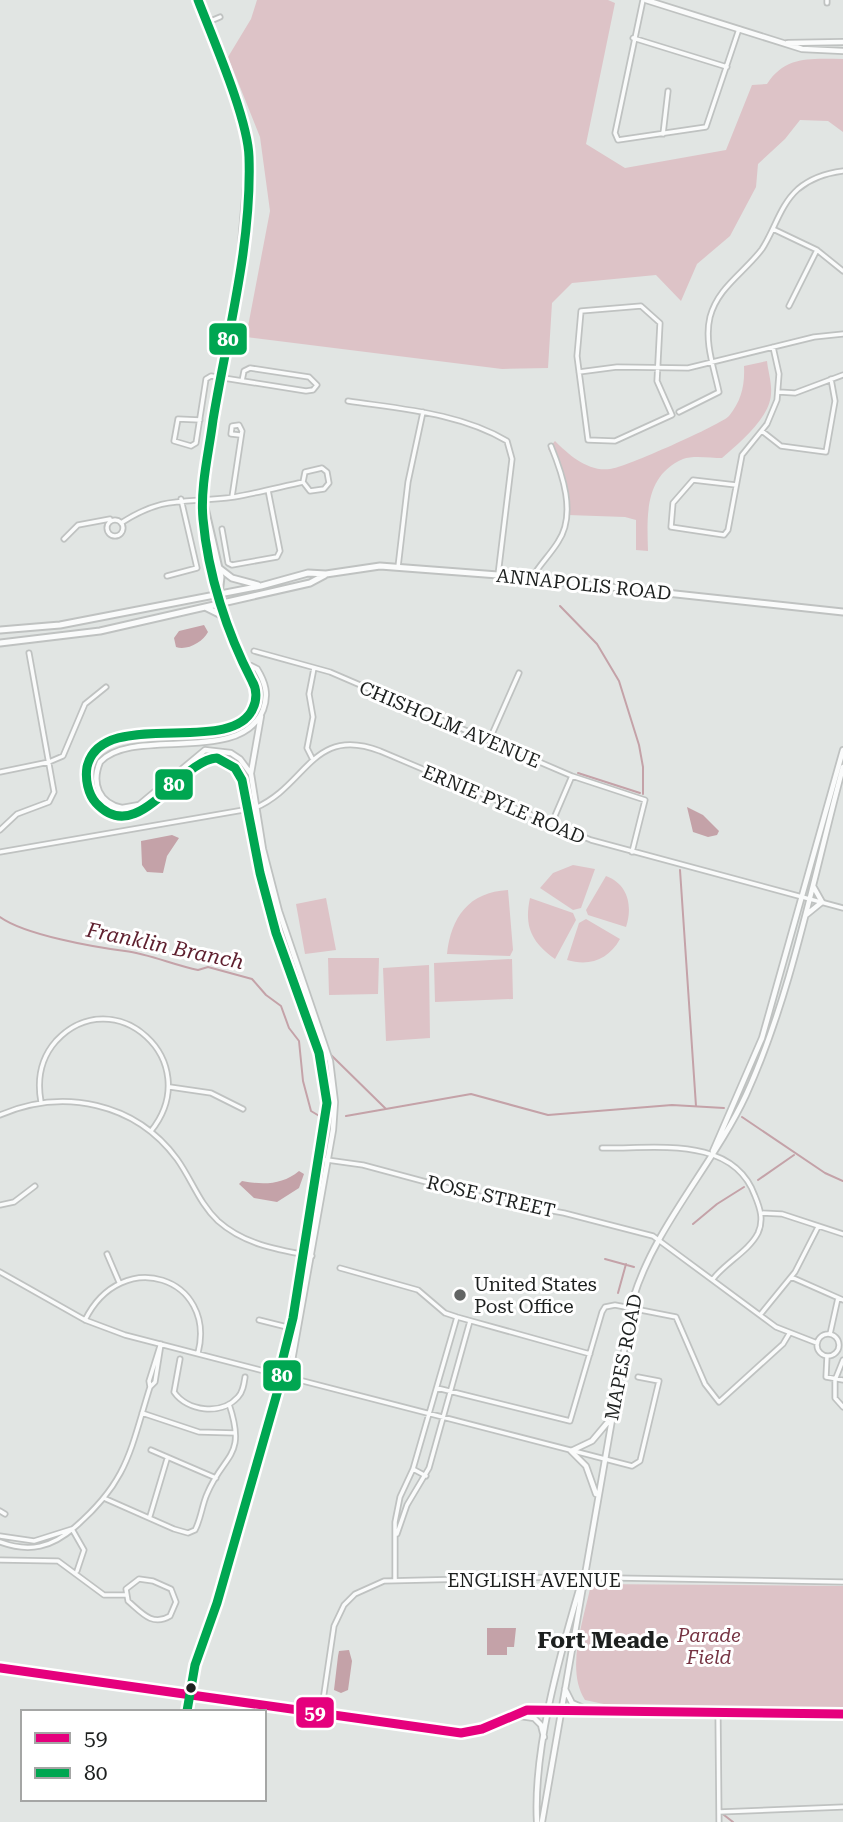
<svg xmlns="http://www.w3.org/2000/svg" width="843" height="1822" font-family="'Roboto Serif',serif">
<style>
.green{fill:#ddc3c7}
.water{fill:#c4a2a8}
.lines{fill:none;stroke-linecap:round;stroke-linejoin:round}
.stream{stroke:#c4a2a8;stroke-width:2}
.tertiary-tunnel{stroke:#babebc;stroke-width:4.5;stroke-dasharray:4.5 2;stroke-linecap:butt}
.minor-casing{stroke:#bfc2c1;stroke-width:7}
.tertiary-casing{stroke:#bfc2c1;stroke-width:8}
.secondary-casing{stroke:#bfc2c1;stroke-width:9}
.primary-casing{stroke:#bfc2c1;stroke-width:9}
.minor{stroke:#fafbfb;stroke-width:3.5}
.tertiary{stroke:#fafbfb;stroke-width:4.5}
.secondary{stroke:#fafbfb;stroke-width:5}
.primary{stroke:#fafbfb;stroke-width:5}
.bus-1-casing{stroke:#fff;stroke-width:14}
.bus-2-casing{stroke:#fff;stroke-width:14}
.bus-1{stroke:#e5007d;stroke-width:9}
.bus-2{stroke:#00a651;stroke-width:9}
.poi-dot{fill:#626564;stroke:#fff;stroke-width:2.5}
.bus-dot{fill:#1d201f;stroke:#fff;stroke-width:2.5}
.labels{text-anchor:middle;stroke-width:6;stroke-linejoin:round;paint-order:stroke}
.street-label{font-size:19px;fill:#1d201f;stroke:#fff}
.poi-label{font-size:19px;fill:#1d201f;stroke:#fff;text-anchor:start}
.park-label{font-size:19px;font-style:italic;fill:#763443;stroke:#fff}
.water-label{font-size:21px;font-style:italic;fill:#5e1f2e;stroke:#fff}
.quarter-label{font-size:23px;font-weight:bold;fill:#1d201f;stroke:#fff}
.line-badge{stroke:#fff;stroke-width:2.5}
.badge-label{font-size:19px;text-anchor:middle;font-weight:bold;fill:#fff}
</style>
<rect width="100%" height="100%" fill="#e1e5e3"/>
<path class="green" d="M257 0H608L615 3 586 144 625 168 726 150 752 85 767 84C786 55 811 59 843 59V132L828 121 800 120 785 139 758 164 756 187 730 236 697 264 681 301 656 275 572 283 552 303 548 368 502 369 246 337 270 211 260 137 228 57 251 19Z
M767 361C768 371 772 383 771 394 770 418 739 443 722 458 711 458 693 455 683 459 644 476 647 516 648 551L636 550V520L625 517 568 515 564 473 548 449 555 441C569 455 588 472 610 469 624 468 722 424 729 416 741 401 745 386 744 366Z
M573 865 595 869 581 908 573 910 540 888 553 873Z
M606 876C628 884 633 906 626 927L588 915 586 910Z
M508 890 513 950 510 956 447 954C451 917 469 892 508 890Z
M326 898 336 950 305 954 296 904Z
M530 898 573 913 576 920 555 959C531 942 524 926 530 898Z
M586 919 620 939C609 959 590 967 567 960L579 923Z
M328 958H379L378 994 329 995Z
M512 959 513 999 435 1002 434 963Z
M429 965 430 1038 386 1041 383 968Z
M591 1584 843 1586V1708H622L585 1700C565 1669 584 1619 591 1584Z"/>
<path class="water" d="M204 625 208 632C203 642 187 651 176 647L174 638 179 631Z
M687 807 703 815 719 831 717 835 708 837 693 832Z
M172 835 179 838 167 856 163 873 147 872 142 865 141 841Z
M299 1171 304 1174 299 1188 277 1202 254 1198 239 1184 242 1181C263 1185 282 1185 299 1171Z
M487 1628H516L514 1647H507V1655H487Z
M349 1650 352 1661 348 1690 341 1693 334 1690 338 1656 339 1651Z"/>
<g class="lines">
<path class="stream" d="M560 606 597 644 619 681 639 745 643 767V794
M578 773 640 793
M680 870 696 1106
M0 917C25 935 94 947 125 951 149 954 174 965 198 970L208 967 252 979 266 995 281 1006 289 1028 299 1041 303 1081 311 1111 321 1117
M330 1054 386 1109
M346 1116 471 1094 548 1115 672 1105 724 1108
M742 1117 825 1173 843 1181
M758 1180 794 1155
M693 1224 717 1204 744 1187
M605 1259 634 1267
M618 1293 626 1264
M724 1815 733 1822"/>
<path class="tertiary-tunnel" d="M137 735 160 733"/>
<g class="minor-casing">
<path id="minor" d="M643 0 615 133 618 140 706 127 739 29
M827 0V3
M206 23 220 17
M633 38 727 67
M663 134 668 91
M773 229 817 250 843 271
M641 306 660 323 657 381 672 415 615 441 588 440 577 356 581 311Z
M789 306 817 250
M579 372 617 367 688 368 814 337 843 334
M779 392 795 393 843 375
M348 401C401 409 460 413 507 441L512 459 498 575
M679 412 719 392C714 368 704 342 710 317 718 287 744 273 762 249 775 229 780 205 798 189 811 178 827 173 843 171
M200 420 178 419 174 441 191 446 196 443 206 379 211 376 306 391 313 390 317 385 309 377 250 368 244 371 242 381
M762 431 781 446 826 452 835 401 831 379
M736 485 693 480 673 503 671 527 724 535 728 530 742 455 767 424 777 400 779 374 773 347
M232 497 242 431 239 425 232 426 231 434 240 435
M107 528a8 8 0 1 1 16 0a8 8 0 1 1-16 0Z
M121 523C166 494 185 504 234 497 257 493 280 487 303 482L310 491 324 489 329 483 327 472 322 468 305 472 303 482
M222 529 228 563 232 565 277 557 280 551 268 490
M64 539 78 525 110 519
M398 567 408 482 423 412
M167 576 197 568 181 499
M532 578C539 565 550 555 558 542 577 514 562 473 551 446
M254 651 330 672 572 776 645 800 632 852
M489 741 519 673
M312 758 307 748 313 717 309 694 314 668
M0 772 49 762 63 756 85 704 106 687
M551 825 572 776
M0 830 17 814 49 802 54 792 29 653
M0 852 255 808C307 786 312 725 380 751L591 840 843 908
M170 1087 211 1093 243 1109
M41 1102C37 1080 41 1058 56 1041 114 979 207 1061 151 1131
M0 1115C63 1088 135 1102 177 1159 192 1180 199 1203 218 1221 245 1245 279 1250 312 1256
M602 1148C655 1149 733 1135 755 1196 760 1208 764 1220 758 1233 749 1251 725 1263 713 1279
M320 1159 363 1165 497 1201 564 1213 653 1236 776 1327 817 1343
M0 1205 14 1202 35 1186
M761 1213 782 1214 843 1234
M107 1254 119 1282
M340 1268 418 1290 445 1313 457 1317 590 1354
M0 1272 85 1320 125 1335 632 1466 640 1461 659 1381 638 1377
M791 1277 843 1300
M760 1315 795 1272 818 1227
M85 1320C122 1245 217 1278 198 1353
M259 1320 291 1328
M817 1345a11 11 0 1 1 22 0a11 11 0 1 1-22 0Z
M830 1334 838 1298
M827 1356 826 1377 843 1380
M180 1359 174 1392C187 1411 221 1416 238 1397 243 1392 244 1384 245 1377
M843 1360 835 1380V1398L843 1407
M150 1387 149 1381 160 1346
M437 1388 570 1421 602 1312 605 1307 615 1305 676 1317 705 1384 719 1402 783 1344 789 1334
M142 1413 199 1432 235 1433
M151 1450 216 1478
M413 1469 426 1476
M106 1499 174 1529 188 1533 195 1530C201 1519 202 1505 207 1494 224 1453 247 1458 229 1404
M0 1511 5 1514
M150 1516 167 1459
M72 1529 84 1550 77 1571
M397 1534 407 1505 429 1468 470 1321
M0 1536 34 1541 72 1529
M0 1542C30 1553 52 1547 75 1527 128 1481 130 1451 150 1387L155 1382 161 1344
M0 1560 58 1561 104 1595H126
M139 1579 153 1581 171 1589 176 1602 170 1616C152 1627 141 1612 128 1601L126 1589Z
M395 1580V1522L400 1497 413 1469 457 1317
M550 1710 843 1714
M718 1713 719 1822
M321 1714 334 1626 344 1605 355 1594 384 1581 557 1577 843 1582
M719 1812 843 1807"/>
</g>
<g class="tertiary-casing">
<path id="tertiary" d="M646 0 802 49 843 51
M788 43 843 42
M247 664 257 669C265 682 269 694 263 710 240 766 133 726 100 762 91 784 99 803 122 808L139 805 205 750 231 753 240 759 251 774 263 849 279 911 330 1061 335 1102 333 1130 290 1372 282 1376
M160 733C210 730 278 737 247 664 243 656 235 649 231 641 226 630 225 616 223 604
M137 735C123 738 107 740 96 750 64 782 104 825 143 811L200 761 217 758 227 761 242 780 260 873 276 933 319 1053 327 1103 293 1318 280 1370 282 1376 217 1603 195 1665 187 1711
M251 773 261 716
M806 915 822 902 813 886
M713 1151 762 1038 843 750
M596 1494 586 1466 571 1451 592 1441 608 1422
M0 1668 461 1733 482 1729 521 1711 550 1710
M565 1689 572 1703 592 1712
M513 1715 534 1718 541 1725 544 1737
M537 1822C533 1751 559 1658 579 1590
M542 1822 633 1299C655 1226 714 1164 746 1095 792 994 814 874 843 767"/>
</g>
<g class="secondary-casing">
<path id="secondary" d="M198 0 243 124 249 157 240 263 203 499 202 518 223 604
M203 499 221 577 219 594"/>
</g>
<g class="primary-casing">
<path id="primary" d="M219 568 232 578 258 585
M205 607 225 617
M0 630 60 625 261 586 308 573 326 574 380 566 498 575 843 612
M0 643 100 631 310 583 325 575"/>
</g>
<use href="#minor" class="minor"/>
<use href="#tertiary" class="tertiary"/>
<use href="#secondary" class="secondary"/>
<use href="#primary" class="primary"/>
<g class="bus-1-casing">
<path id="bus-1" d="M0 1668 461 1733 482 1729 527 1710 843 1714"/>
</g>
<g class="bus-2-casing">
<path id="bus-2" d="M187 1711 195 1665 217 1603 282 1376 280 1370 293 1318 327 1103 319 1053 276 933 260 873 242 780 235 768 217 758C179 760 138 849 96 803 88 794 85 779 87 767 101 705 233 758 253 708 257 700 257 689 252 681 227 633 208 575 203 519 200 487 209 452 213 420 227 335 252 245 249 157 248 119 213 39 198 0"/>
</g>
<use href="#bus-1" class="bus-1"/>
<use href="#bus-2" class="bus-2"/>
</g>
<circle class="poi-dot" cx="460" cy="1295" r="7"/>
<circle class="bus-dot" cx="191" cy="1688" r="6"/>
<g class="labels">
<g class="street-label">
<text transform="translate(584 584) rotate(6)" y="7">ANNAPOLIS ROAD</text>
<text transform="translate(450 724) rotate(23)" y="7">CHISHOLM AVENUE</text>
<text transform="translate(504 804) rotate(23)" y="7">ERNIE PYLE ROAD</text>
<text transform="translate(491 1196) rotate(13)" y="7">ROSE STREET</text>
<text transform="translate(623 1357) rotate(-79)" y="7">MAPES ROAD</text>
<text x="534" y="1587">ENGLISH AVENUE</text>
</g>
<g class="poi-label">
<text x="474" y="1291">United States<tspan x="474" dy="22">Post Office</tspan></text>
</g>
<g class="park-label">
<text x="709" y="1642">Parade<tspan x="709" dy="22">Field</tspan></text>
</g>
<g class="water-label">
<text transform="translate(165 946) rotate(12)" y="7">Franklin Branch</text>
</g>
<g class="quarter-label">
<text x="603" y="1648">Fort Meade</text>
</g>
</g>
<g class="line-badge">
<rect x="208" y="322" width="40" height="34" rx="7" fill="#00a651"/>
<rect x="154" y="768" width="40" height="33" rx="7" fill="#00a651"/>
<rect x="262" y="1359" width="40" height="33" rx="7" fill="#00a651"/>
<rect x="295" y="1696" width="40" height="33" rx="7" fill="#e5007d"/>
</g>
<g class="badge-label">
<text x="228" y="346">80</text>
<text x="174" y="791">80</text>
<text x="282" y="1382">80</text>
<text x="315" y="1719">59</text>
</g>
<rect x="21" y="1710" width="245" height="91" fill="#ffffff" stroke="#a5a6a5" stroke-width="2"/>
<rect x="35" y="1733" width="35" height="10" fill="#e5007d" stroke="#a5a6a5" stroke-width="2"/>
<text x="84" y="1745" font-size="21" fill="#1d201f">59</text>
<rect x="35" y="1768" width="35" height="10" fill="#00a651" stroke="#a5a6a5" stroke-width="2"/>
<text x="84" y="1780" font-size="21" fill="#1d201f">80</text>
</svg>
